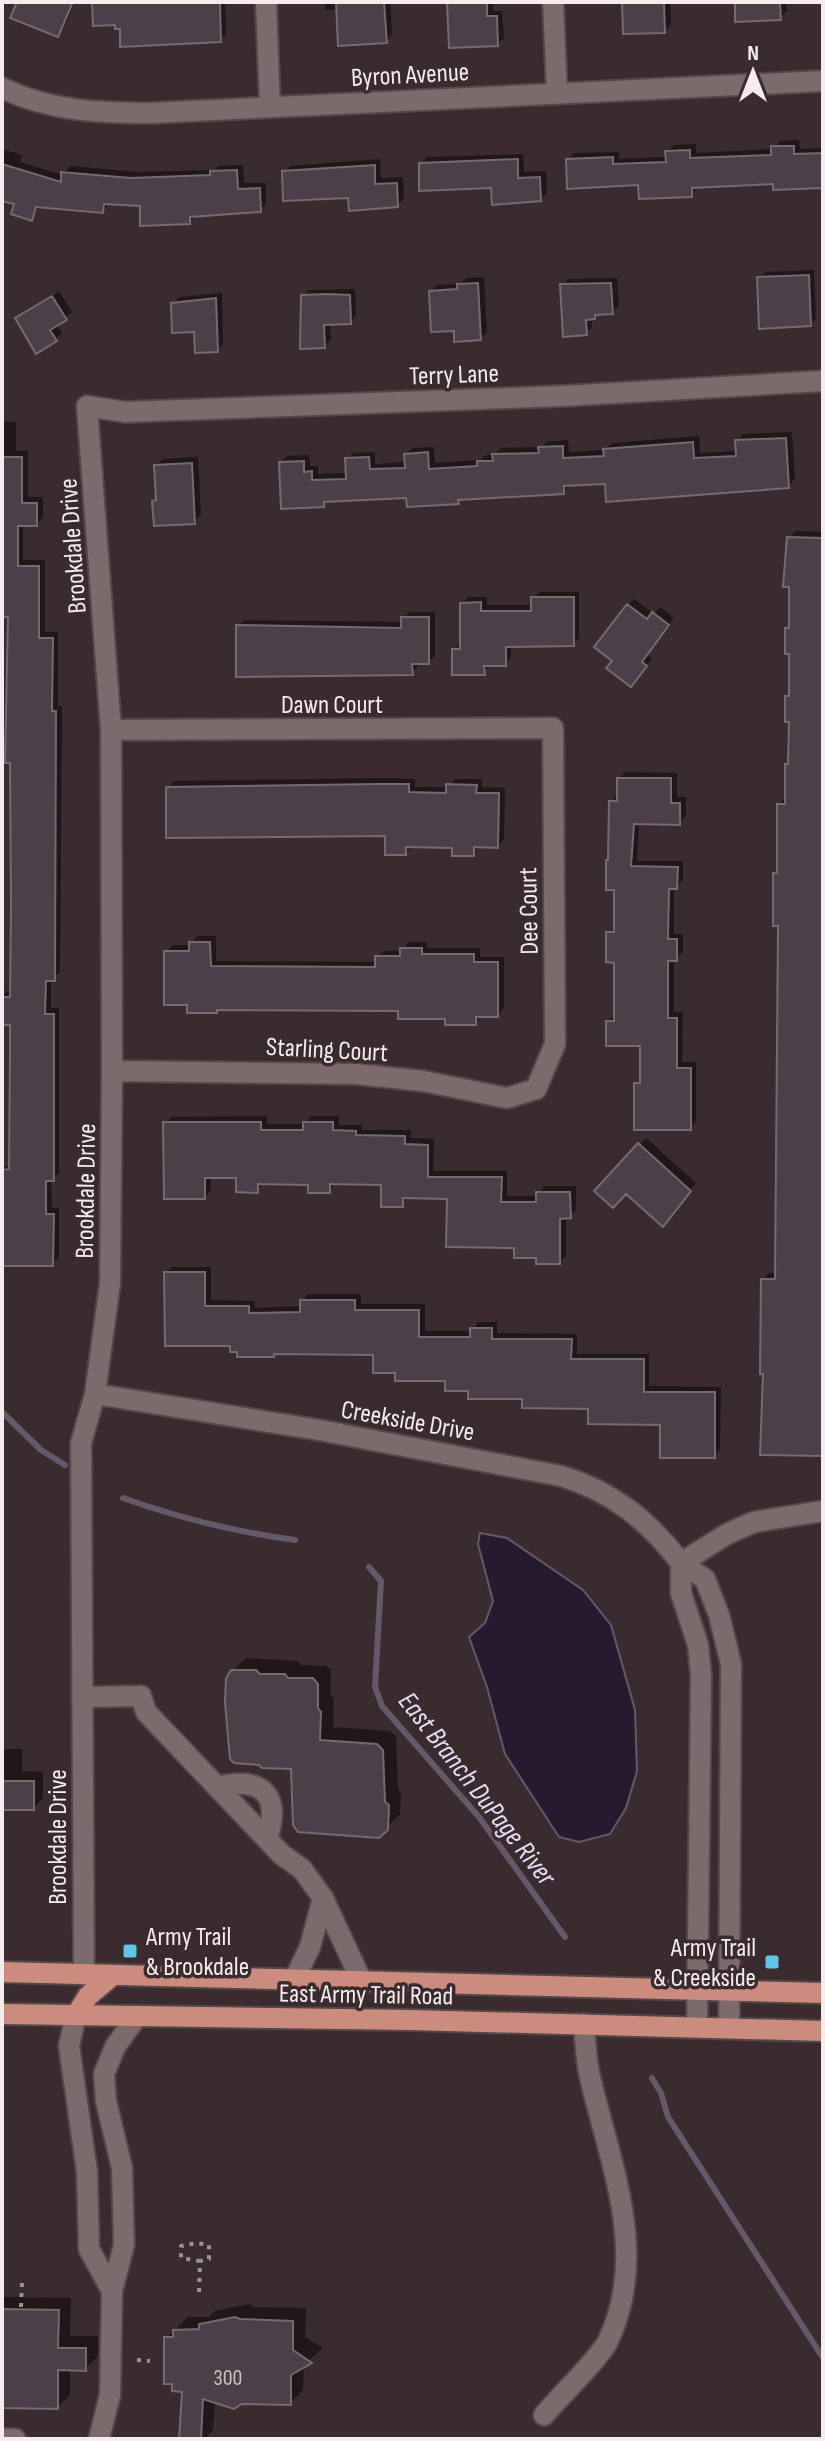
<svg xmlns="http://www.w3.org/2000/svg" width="825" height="2441" font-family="'Sofia Sans Condensed',sans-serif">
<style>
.water{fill:#261a30;stroke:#645969;stroke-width:2}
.shadow{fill:#0007}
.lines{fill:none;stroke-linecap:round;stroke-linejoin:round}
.stream{stroke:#645969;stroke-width:6}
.building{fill:#4c3f48;stroke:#776972;stroke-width:2}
.minor-casing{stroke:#54474a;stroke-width:24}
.major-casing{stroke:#54474a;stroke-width:24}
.path{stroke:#9f9294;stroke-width:4;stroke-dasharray:4 6;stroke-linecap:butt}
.minor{stroke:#7c6a6d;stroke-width:20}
.major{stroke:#cb8b7d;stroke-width:20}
.poi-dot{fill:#5cc7e8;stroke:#3a2b2e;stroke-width:3}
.labels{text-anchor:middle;stroke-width:7;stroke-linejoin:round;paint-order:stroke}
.number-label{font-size:22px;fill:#ccc0c4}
.street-label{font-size:26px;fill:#f6ebed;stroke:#3a2b2e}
.poi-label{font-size:26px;fill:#f6ebed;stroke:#3a2b2e;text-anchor:start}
.water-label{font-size:28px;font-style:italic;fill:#eadbf9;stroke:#3a2b2e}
</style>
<rect width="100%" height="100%" fill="#3a2b2e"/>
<path class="water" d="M480 1533 507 1538 583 1590 611 1625 635 1710 637 1771 626 1808 610 1834 579 1842 559 1837 505 1754 487 1687 469 1637 485 1623 493 1601 478 1544Z"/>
<path class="shadow" d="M19 2H75L64 28 58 34Z
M94 2H225L226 34 220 40 121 27Z
M325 2H390L392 35 386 42 338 9 325 10Z
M449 2H493V11H502L504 38 497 44Z
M624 2H670L671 24 664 31Z
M737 2H786L787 11 780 18Z
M799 140 800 149 823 148V186L775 182 698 186 692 195 640 183 568 160 574 153 619 152V159L668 157 667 152 674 145 696 144V153L773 149 780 141Z
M2 149 22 155 20 162 63 175 70 166 139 172 215 170 218 166 243 165 244 183H266V204L260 210 197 215 189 222 141 204H109L102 211 40 205 31 219 16 203 2 199Z
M523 154 524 172 546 171 547 193 540 199 421 164 427 157Z
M380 159 381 178 403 177 404 199 397 205 350 196 284 172 291 166Z
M814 270 816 318 810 324 759 278 766 272Z
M484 277 487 332 480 338 456 329 431 291 437 285 460 284 466 278Z
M617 278 619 306 612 312 598 313 592 318V327L586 333 562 285 569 279Z
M355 289 356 315 350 322H330L331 339 325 346 303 296 309 290Z
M59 291 72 312 56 324 62 333 55 340 18 319Z
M222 293 223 344 217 350 173 303 180 297Z
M2 422H16V451H28V497H43V517L37 524H23V560H45V632H58V706H62L60 972 51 979V1008H59V1173L51 1179 52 1208H59V1257L52 1264H2V1169L11 1164 12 1023H2V996L7 991H12L10 615H2Z
M792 432 795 479 788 486 607 482 570 486 563 492 463 497 458 502 408 496 330 499 324 505 281 462 287 456 309 455 310 466H318V474L348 473 347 459 354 453 375 452V464L407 462 406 454 413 448 434 447 435 463 480 460 486 455H494L501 448 541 447 547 442 568 440 569 452 605 450 612 443 699 436 700 453 738 451 737 441 743 434Z
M198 457 201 515 194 522 158 498 156 466 163 459Z
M796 531 823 532V1454L765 1372 763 1280 769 1273H777L780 924 775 874 779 870V804L787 797V764L790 761 791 720 787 697 791 694V652L787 629 791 626 789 538Z
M540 592H579V638L573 644 511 645V658L505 664H490L484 673 454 650 461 643 462 603 468 597H487V605H533V598Z
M634 599 654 614 660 607 674 618 647 654 652 658 637 678 615 660 628 605Z
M410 612H435V656L428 662H418V666L412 673 238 626 244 620 403 622V618Z
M625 772 677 773V797H686V816L679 823 639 822 637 861H683V880L674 887V934H683V952L674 959V1012H683L682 1062H696V1121L690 1128 636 1084 642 1078V1044L608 1022 614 1015 616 961 608 933 616 926 611 802 617 795 619 779Z
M386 778 415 779V787H448L455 779H482V787L505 788 504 839 498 846 479 845 473 854 454 846 412 847 405 853 387 834 168 788 174 781Z
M197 936H216V961L377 962V957L384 951H402L409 942H427V948H480V957H504V1008L498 1015 481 1016 475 1023 400 1009 189 1003 166 952 173 945H191Z
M267 1116V1124H305L311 1116H339V1125H362V1130H411V1138L434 1139 433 1171H507V1196H538L544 1186H576V1210L570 1216H566V1256L559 1262 516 1246 449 1197H408L402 1205 383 1183H336L329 1191 310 1183 264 1182 257 1191 238 1176H211V1191L205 1197 165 1123 172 1117Z
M646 1138 696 1183 669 1218 627 1191 597 1190Z
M173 1267H211V1300L255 1301V1308L302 1306V1301L308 1294H361V1304H425V1331H472L478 1322H497V1333L577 1334V1354H649V1386L721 1387 720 1449 714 1456 662 1423 590 1407 470 1389 447 1379 397 1371 375 1353 276 1352 273 1355 239 1350 166 1273Z
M246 1658 298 1661 301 1665 326 1666 331 1670 330 1695 334 1698 333 1727 390 1731 396 1736 398 1789 401 1792 400 1814 378 1836 293 1767 232 1671Z
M2 1749H22V1771L43 1772V1798L33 1808 2 1810Z
M2 2297 71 2298 70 2336H98V2356L85 2369 70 2368V2395L57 2407 2 2406Z
M250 2304 254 2307 306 2308 305 2337 323 2348 304 2365 303 2390 290 2403 215 2401 213 2430 205 2439H181L184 2390 166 2338 188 2317H209L215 2311Z"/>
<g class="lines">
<path class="stream" d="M2 1412 41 1450 65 1465
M123 1498C179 1518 236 1532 295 1540
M369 1567 381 1581 375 1687 382 1706 479 1817 565 1937
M652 2078 661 2093 668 2117 823 2358"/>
</g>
<path class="building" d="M17 2H73L58 37 10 18Z
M92 2H220L221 42 120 47V29H115V25L93 26Z
M336 2H384L387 43 338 46Z
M447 2H487V16H497L498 46 449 48Z
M622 2H664L665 33 623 34Z
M735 2H780L781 20 735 22Z
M771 146H794V154L823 153V188L773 190V184L692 188V197L639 199 638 185 567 189 566 159 613 157V164L666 162 665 151 690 150V158L771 155Z
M518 159V178L540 177 541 201 492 205 491 188 419 191V163Z
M2 164 61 182V172L131 178 210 175V171L237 170 238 189 260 188 261 212 190 217V224L140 226V206L104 204 103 213 36 207 32 221 11 214 14 204 2 201Z
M375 165V184L397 183 398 207 349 211 348 198 283 201 282 171Z
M809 275 811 326 759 329 757 277Z
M478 283 481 340 454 342V331L431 332 429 291 457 289V284Z
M611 283 613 314 595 315V319L586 320 587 335 563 337 560 284Z
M327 294 350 295 351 324 324 325 325 348 300 349 301 295Z
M52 296 67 320 50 330 57 341 36 354 15 318Z
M216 298 218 352 195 353 194 332 172 333 171 303Z
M786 438 789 488 606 502 605 484 564 486V494L458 500 459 504 407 507 406 498 324 502V507L281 509 279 462 304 461V472L312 471V480L346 479 345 458 369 457 370 469 405 468 404 454 428 452 429 469 477 466V461H493L492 454 539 453 538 447 563 446V458L604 456 603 449 693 442 694 458 736 456 735 440Z
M2 457H22V503H37V526H18V566H39V638H53L52 711H56L55 981H46L45 1014H54V1181H46V1214H54L53 1266H2V1170L9 1169 10 1050V1025H2V997H10L11 906 10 763H5L8 617H2Z
M192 463 195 524 154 526 152 501 156 500 154 465Z
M787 537 823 538V1456L760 1455 763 1374H760L761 1279H775L778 926H773V873H777V804H785V764H788L789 722H785V696H789V654H785V628H789V587H783Z
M531 597H574V646L506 647V666H484L485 675H452V649H460V603L481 602V611H531Z
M627 604 647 619 652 612 669 625 642 662 647 666 631 687 606 668 612 661 594 647Z
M401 617H429V664H412L413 675 236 677V625L401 628Z
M617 778H671V803H680V825L634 824 631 866 678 867 677 889H669L668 939H677V961H668V1018H677V1068H691V1130H634V1083H640V1046H606V1021H614V963L606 962V932H614V890H606V860H608L609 801H617Z
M379 784H409V792L446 793V784L477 785 476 793H499L498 848 474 847V856H452V848L406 847V855H385V836L166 838V787Z
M189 942H210L211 966 375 967V956H400V948H422V954H474V962H498V1017H476V1025H445V1019H398V1011L217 1010V1013H187V1005H164V951H189Z
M163 1122H261V1130H303V1122H333V1130L356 1131V1135L405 1136V1144L428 1145V1177H502L501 1202H536V1192H570L571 1218 560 1219V1264H536V1258H514V1248L446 1247 447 1199 403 1198V1207H381V1185L330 1184V1193H308V1185L258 1184V1193L236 1192V1178H205V1199H164Z
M638 1143 691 1191 663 1227 626 1194 613 1208 594 1191Z
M164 1272H205V1306H249V1313L300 1312V1300H355V1310H419V1337H470V1328H492V1339H572L571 1359H644V1392H715V1458H660V1425L588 1424V1409L522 1408V1399H468V1391H445V1381H395V1373H373V1355L274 1354V1357H237V1352H230V1346H165Z
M231 1670H256L260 1674H285L288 1678H313L318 1684V1708L321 1712 320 1740 377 1744 383 1750 385 1802 389 1805 388 1830 379 1838 298 1832 293 1825 291 1769 262 1768 259 1765 234 1763 230 1759 225 1702 226 1678Z
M2 1781H34V1810H2Z
M2 2309 59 2310 58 2348H86V2371L58 2370V2409L2 2408Z
M235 2317 240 2319 293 2321V2350L312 2363 291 2375V2405L242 2404 234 2409 203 2399 201 2439H179L182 2392 172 2391V2384H164V2337H173V2330L199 2329V2324Z"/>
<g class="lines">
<g class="minor-casing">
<path id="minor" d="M266 2 270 107
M553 2 557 94
M2 88C49 111 100 113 151 113L823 81
M111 730 553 728 555 1044 536 1089 507 1098 423 1081 356 1074 112 1071
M95 1394 319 1430 561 1476C612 1491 649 1521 681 1563L727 1534 754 1522 823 1511
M82 1697 141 1696 146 1712 281 1854 302 1869 323 1898
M217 1787C261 1776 282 1794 267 1839
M84 1975 81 1443 95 1394 110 1283 112 1071 111 730 87 406 125 412 563 396 823 381
M294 1980 310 1947 323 1898 362 1982
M76 2015 69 2046 87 2172 89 2249 112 2291
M697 2027 701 1675 698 1645 681 1593V1563L705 1579 719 1615 731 1664 729 2028
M544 2415C559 2397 599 2359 608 2341 650 2253 609 2161 589 2073 586 2057 585 2040 584 2024
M2 2439H15
M99 2439 110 2395 112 2291 124 2245 122 2168 106 2101 104 2074 115 2047 137 2016"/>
</g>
<g class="major-casing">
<path id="major" d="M2 1972 823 1993
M2 2014 411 2020 823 2031
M76 2015 88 1996 113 1975"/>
</g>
<path class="path" d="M199 2292 200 2261 209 2259V2245L196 2243 181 2246V2258L200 2261
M21 2307 22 2282
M137 2360 150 2361"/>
<use href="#minor" class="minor"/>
<use href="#major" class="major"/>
</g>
<g class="poi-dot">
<rect x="122" y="1943" width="16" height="16" rx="4"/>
<rect x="764" y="1954" width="16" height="16" rx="4"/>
</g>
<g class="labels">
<g class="number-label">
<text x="228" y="2385">300</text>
</g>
<g class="street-label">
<text transform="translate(410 74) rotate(-3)" y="9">Byron Avenue</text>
<text transform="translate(454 374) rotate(-2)" y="9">Terry Lane</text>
<text transform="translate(72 546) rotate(-94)" y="9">Brookdale Drive</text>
<text x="332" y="713">Dawn Court</text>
<text transform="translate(528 911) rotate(-91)" y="9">Dee Court</text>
<text transform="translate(327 1049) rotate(3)" y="9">Starling Court</text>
<text transform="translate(85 1191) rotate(-89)" y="9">Brookdale Drive</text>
<text transform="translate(408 1420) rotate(10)" y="9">Creekside Drive</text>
<text transform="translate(57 1837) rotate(-90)" y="9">Brookdale Drive</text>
<text transform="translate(366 1994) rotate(1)" y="9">East Army Trail Road</text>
</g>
<g class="poi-label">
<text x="146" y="1945">Army Trail<tspan x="146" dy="30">&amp; Brookdale</tspan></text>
<text x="756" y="1956" text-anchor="end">Army Trail<tspan x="756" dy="30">&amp; Creekside</tspan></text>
</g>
<g class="water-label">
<text transform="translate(478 1788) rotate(52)" y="10">East Branch DuPage River</text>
</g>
</g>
<rect width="825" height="2441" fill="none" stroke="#f6ebed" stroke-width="8"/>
<g transform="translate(753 72)" stroke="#3a2b2e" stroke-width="6" paint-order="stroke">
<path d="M0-6L14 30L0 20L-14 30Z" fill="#f6ebed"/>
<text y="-12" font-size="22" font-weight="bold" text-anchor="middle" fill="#f6ebed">N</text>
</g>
</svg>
